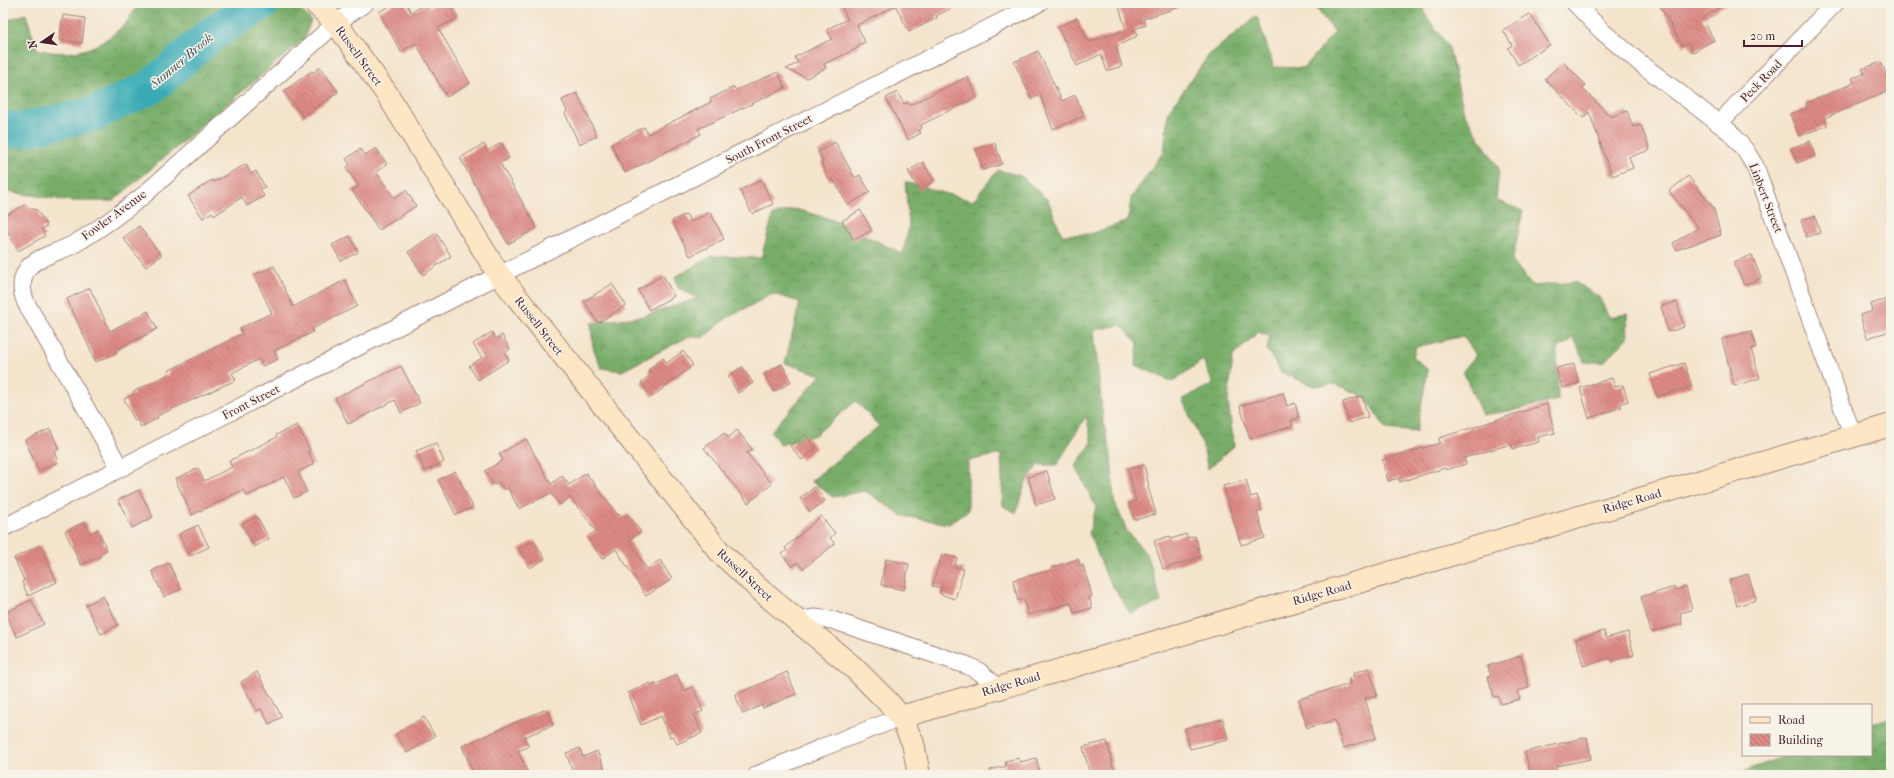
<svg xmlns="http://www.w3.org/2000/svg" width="1894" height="778" font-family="'IM FELL French Canon',serif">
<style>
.forest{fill:url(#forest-crowns);stroke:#61664a}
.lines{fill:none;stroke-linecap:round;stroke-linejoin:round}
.river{stroke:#39aab6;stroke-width:35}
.building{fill:url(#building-back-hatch)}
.minor-casing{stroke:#9f827c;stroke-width:19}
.secondary-casing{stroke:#9f827c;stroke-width:24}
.minor{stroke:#fff;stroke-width:17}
.secondary{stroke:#fce6c4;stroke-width:22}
.labels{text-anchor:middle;stroke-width:3;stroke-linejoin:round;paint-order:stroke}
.street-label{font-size:12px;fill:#4a1f2b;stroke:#f7f3e8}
.water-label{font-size:13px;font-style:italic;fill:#435763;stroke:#f7f3e8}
</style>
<defs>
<pattern id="forest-crowns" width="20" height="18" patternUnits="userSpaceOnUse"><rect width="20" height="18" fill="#78ad69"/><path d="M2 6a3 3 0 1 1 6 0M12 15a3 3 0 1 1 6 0" fill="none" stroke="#648c57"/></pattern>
<pattern id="building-back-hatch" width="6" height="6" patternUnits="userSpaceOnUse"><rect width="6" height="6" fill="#de8a85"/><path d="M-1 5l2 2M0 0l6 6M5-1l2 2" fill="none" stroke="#b6706d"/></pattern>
</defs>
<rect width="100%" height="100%" fill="#f7f3e8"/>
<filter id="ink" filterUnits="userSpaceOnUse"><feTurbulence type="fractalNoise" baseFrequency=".025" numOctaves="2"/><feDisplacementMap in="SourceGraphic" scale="8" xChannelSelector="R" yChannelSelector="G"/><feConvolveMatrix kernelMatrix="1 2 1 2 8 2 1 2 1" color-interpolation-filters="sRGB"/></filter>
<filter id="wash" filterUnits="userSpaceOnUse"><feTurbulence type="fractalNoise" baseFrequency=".012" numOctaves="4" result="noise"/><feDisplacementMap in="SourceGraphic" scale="16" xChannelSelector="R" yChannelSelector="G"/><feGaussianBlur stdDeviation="0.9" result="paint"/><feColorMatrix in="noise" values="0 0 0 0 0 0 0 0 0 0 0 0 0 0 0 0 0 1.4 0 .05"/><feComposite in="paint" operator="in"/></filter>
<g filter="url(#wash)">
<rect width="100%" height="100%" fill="#f4e4cc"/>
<path class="forest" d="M139 3H293L311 20 304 39 113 201H71L3 191V49L7 47 5 21 26 14 37 49C70 58 95 51 121 28 128 22 134 11 139 3Z
M1312 3H1424V12L1449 48 1464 113 1499 169 1496 200 1523 211 1512 261 1533 286 1575 282 1599 297 1609 317 1627 314 1628 338 1604 362H1584L1574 338 1557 349 1558 400 1515 410 1482 415 1463 371 1476 355 1463 336 1416 347 1413 357 1428 370 1416 432 1386 429 1365 397 1335 384 1313 386 1281 372 1267 350 1270 336 1258 332 1233 356 1228 401 1234 446 1208 469 1202 443 1182 399 1213 384 1203 360 1172 382 1136 365 1138 343 1121 325 1094 330 1103 420 1111 454 1114 501 1127 531 1148 556 1161 602 1130 613 1107 577 1089 533 1096 507 1075 466 1092 443 1086 416 1057 465H1038L1025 484 1016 513 1003 506 1001 454 968 461V511L949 524 903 516 865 491 833 497 811 481 879 426 856 401 815 435 780 445 771 431 821 375 785 363 800 302 773 294 727 318 704 337H688L622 371 601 368 593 347 591 323 644 316 698 298 678 288 675 277 712 256 761 258 773 215 795 209 834 220 903 254 909 225 905 182 973 201 998 170 1021 176 1048 200 1062 235 1090 234 1128 221 1131 198 1164 151 1168 112 1209 55 1257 16 1274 67 1304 68 1335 32Z
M1891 717V775H1733L1788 755H1871V724Z"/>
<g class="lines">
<path class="river" d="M3 128 20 130 91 115 151 87 213 33 262 3"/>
</g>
<g id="blocks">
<path class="building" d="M395 3H406L411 12 426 4 428 8 438 3H450L458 18 438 28 470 83 447 97 416 43 401 52 379 12Z
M839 3H961L936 16 937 18 909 32 896 6 857 25 865 42 858 45V48L824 64 826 68 807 78 786 69 798 63 795 57 832 39 827 29 848 19Z
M1118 3H1182L1183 6 1143 19 1146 25 1134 29 1137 36 1116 47 1122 66 1107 71 1101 54 1077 66 1058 27 1077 18 1089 42 1126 30Z
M1658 3H1728L1702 18 1714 40 1693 52 1688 43 1683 46Z
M1530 14 1550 45 1518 65 1508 48 1512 45 1503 30Z
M63 15 85 18 82 43 59 40Z
M1038 51 1062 101 1075 95 1084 116 1053 129 1040 95 1032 99 1014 62Z
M1563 62 1586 85 1582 88 1611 117 1627 111 1633 127 1641 125 1650 150 1629 157 1633 168 1612 176 1589 112 1583 118 1545 79Z
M1881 62 1891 86V90L1825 118 1827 126 1799 136 1790 114 1807 108 1806 103 1854 83 1852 78 1864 74 1862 69Z
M320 67 338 92 303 117 284 91 312 71 313 73Z
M778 72 785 88 698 129 701 134 625 173 611 144 644 127 648 134 711 102 710 99 734 87 736 90Z
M967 77 977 97 921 125 922 128 919 130 921 133 908 140 886 98 897 92 904 104 908 102 910 105Z
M577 93 597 136 579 144 565 113 567 111 562 100Z
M1810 141 1815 156 1797 163 1791 148Z
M835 142 855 178 860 175 870 192 848 205 833 179 830 181 821 163 823 162 818 152Z
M501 143 509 158 500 163 537 228 508 244 460 158 484 144 487 151Z
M995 143 1002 164 983 170 976 149Z
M376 148 387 164 376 172 394 198 406 190 416 206 379 230 352 190 359 186 346 168 350 165 346 159 360 149 365 155Z
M923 162 934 181 919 190 908 171Z
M246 164 251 174 256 171 265 187 260 189 264 196 247 206 242 197 214 216 212 212 203 218 188 196 212 180 214 182Z
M1688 176 1713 207 1721 235 1676 250 1673 243 1698 228 1669 191Z
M761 180 773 204 752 214 740 190Z
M26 204 29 208 37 210 47 226 41 229 45 236 18 251 3 223V217Z
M860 210 872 230 854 240 842 221Z
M710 212 724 239 690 256 672 221 686 214 691 222Z
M1815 216 1820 233 1806 237 1801 220Z
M139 226 161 255 146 267 123 238Z
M436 233 451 256 423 275 408 252Z
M350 236 358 252 341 261 332 245Z
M1752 255 1761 278 1744 285 1734 262Z
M274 266 293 307 345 280 357 306 312 329 313 332 274 351 278 359 263 366 259 359 232 373 236 380 157 416 158 418 141 427 137 420 135 421 124 399 134 394 133 392 169 374 168 371 242 334 240 328 272 313 254 275Z
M663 275 674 296 649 310 638 290Z
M612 284 626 305 598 323 584 301Z
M90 288 110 331 148 311 157 329 116 350 117 353 96 362 67 299Z
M1891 298V331L1867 338 1860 315 1873 311 1871 304Z
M1677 302 1684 327 1668 332 1661 306Z
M1751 331 1756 347 1751 349 1760 378 1734 386 1722 339Z
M492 332 496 339 502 335 510 349 505 353 509 360 478 380 469 366 482 358 473 344Z
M683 351 693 365 652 397 641 383 651 374 648 370 663 358 667 363Z
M1684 363 1692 386 1657 397 1650 374Z
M782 364 791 382 774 392 764 374Z
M1574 364 1579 383 1562 388 1556 368Z
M401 366 420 403 401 413 395 400 348 424 335 398Z
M742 367 753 383 738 393 728 376Z
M1612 378 1615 387 1623 385 1628 401 1620 404 1622 407 1589 418 1580 388Z
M1283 393 1287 406 1295 403 1299 418 1291 420 1293 426 1250 439 1240 406Z
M1362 396 1368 417 1349 423 1343 402Z
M1547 404 1555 433 1538 437 1539 442 1513 449 1511 444 1464 458 1466 464 1446 470 1445 468 1400 482 1399 478 1388 481 1382 460 1440 443 1439 438Z
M297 425 310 450 308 451 314 464 298 472 307 492 294 498 284 477 247 496 243 490 192 515 175 479 198 468 204 481 232 467 229 461 277 437 276 435Z
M50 429 59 449 54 451 58 462 39 471 25 440Z
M737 430 752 449 747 453 772 484 748 503 704 448 724 433 728 438Z
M805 434 816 448 802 460 790 446Z
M526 439 551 484 562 476 569 485 586 473 618 515 619 514 622 518 628 514 641 532 629 540 647 569 660 560 672 579 646 596 616 549 602 559 587 537 596 531 570 497 560 505 551 493 519 509 508 488 504 490 499 482 494 485 485 471 503 460 499 454Z
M436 443 444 462 425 471 416 451Z
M1144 465 1149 486H1148L1156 514 1134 520 1129 503 1136 501 1128 469Z
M455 471 473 507 456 515 438 480Z
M1047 471 1055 499 1036 505 1028 477Z
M1246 480 1251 497 1257 495 1262 511 1257 512 1265 538 1241 545 1223 486Z
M815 487 825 501 810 512 800 498Z
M139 490 153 517 132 528 118 500Z
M257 516 269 539 254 547 242 524Z
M821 516 835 533 830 538 835 544 803 569 797 562 792 567 782 554 787 550 785 548Z
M85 522 90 533 98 529 107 550 100 554 101 556 81 565 65 531Z
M198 525 209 547 190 556 179 534Z
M1186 534 1187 538 1195 536 1201 557 1163 569 1154 541 1170 536 1171 539Z
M534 540 545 559 530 568 519 549Z
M40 545 57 582 28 596 22 582 24 580 14 558Z
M942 554 957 558 954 567 964 569 955 599 940 594 941 588 932 586Z
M886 559 909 564 904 590 881 585Z
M1078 559 1080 566 1083 565 1092 596 1089 597 1092 608 1074 613 1071 603 1028 615 1024 599 1018 601 1013 580 1052 570 1051 568Z
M169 563 181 589 164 597 152 571Z
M1748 574 1756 600 1737 606 1729 580Z
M1675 587 1676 590 1686 587 1692 610 1680 613 1682 624 1651 632 1641 597Z
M103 596 118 625 101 634 86 605Z
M31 600 44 624 17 637 5 613Z
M1604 631 1606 638 1628 632 1634 655 1612 661 1611 658 1583 666 1576 639Z
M1521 656 1529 688 1517 691 1520 699 1501 704 1498 696 1494 697 1488 677 1491 676 1488 666Z
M1369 668 1377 695 1365 698 1376 738 1343 748 1335 720 1307 728 1299 699 1350 684 1349 678 1354 676 1353 673Z
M257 672 282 717 269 724 261 709 257 711 241 682Z
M787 672 796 694 763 708 762 705 743 714 735 695Z
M677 675 684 691 693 687 703 711 694 715 702 733 677 744 673 736 670 737 661 716 641 725 628 693 650 683 652 686Z
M546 709 553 725 524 737 528 747 518 751 529 775H474L462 746Z
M424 717 435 736 407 753 396 734Z
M1223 719 1228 740 1190 749 1185 728Z
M1587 737 1591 759 1556 766 1558 775H1531L1525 752Z
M1107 741 1115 775H1090L1083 747Z
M580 748 583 757 597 751 607 775H574L566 753Z
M1019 758 1021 762 1036 758 1041 775H991L990 770 1006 766 1005 761Z"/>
</g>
</g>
<g filter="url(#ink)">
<use href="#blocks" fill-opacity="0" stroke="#9f827c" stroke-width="1"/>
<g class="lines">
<g class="minor-casing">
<path id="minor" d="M1575 3 1603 32 1640 63 1730 132 1745 150 1755 166 1853 436
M1719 123 1835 3
M120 468 26 303C21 291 20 279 28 268 38 256 60 252 74 244 99 230 121 213 144 195L336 23 365 3
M3 528 499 275 1039 3
M797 621 814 618 832 620 969 666 980 672 998 688
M757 775 821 748 901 717"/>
</g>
<g class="secondary-casing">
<path id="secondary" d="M315 3 336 23 387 94 499 275 508 286 720 552 759 589 853 667 887 701 901 717 913 743 919 775
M901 717 1891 425"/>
</g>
<use href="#minor" class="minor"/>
<use href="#secondary" class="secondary"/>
</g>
</g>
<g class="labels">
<g class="street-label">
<text transform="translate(359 56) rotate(54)" y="4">Russell Street</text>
<text transform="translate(1761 81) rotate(-46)" y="4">Peck Road</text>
<text transform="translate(769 139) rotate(-27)" y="4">South Front Street</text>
<text transform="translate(1766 198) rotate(69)" y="4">Linbert Street</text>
<text transform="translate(114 215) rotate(-36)" y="4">Fowler Avenue</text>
<text transform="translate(539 326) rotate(52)" y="4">Russell Street</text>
<text transform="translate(251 402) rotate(-27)" y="4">Front Street</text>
<text transform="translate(1632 501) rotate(-16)" y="4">Ridge Road</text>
<text transform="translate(745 575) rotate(43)" y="4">Russell Street</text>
<text transform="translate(1322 593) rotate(-16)" y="4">Ridge Road</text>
<text transform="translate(1011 684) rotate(-16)" y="4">Ridge Road</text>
</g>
<g class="water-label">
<text transform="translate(181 60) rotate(-40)" y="5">Sumner Brook</text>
</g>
</g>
<rect width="1894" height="778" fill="none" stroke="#f7f3e8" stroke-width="16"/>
<rect x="1742" y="704" width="130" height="52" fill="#f7f3e8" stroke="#b29e9c"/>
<rect x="1750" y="717" width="20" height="6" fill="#fce6c4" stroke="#b29e9c"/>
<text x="1778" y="724" font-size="12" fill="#4a1f2b">Road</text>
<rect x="1750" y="734" width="20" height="12" fill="url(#building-back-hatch)" stroke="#b29e9c"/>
<text x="1778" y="744" font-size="12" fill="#4a1f2b">Building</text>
<g transform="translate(42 42) rotate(257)" stroke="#f7f3e8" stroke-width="3" paint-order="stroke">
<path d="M0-3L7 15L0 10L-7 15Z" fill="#4a1f2b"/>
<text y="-6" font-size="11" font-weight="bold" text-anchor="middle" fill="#4a1f2b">N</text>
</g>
<path d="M1744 40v6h58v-6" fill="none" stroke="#4a1f2b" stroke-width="2"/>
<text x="1750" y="40" font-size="12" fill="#4a1f2b" stroke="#f7f3e8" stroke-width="3" paint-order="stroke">20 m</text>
</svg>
